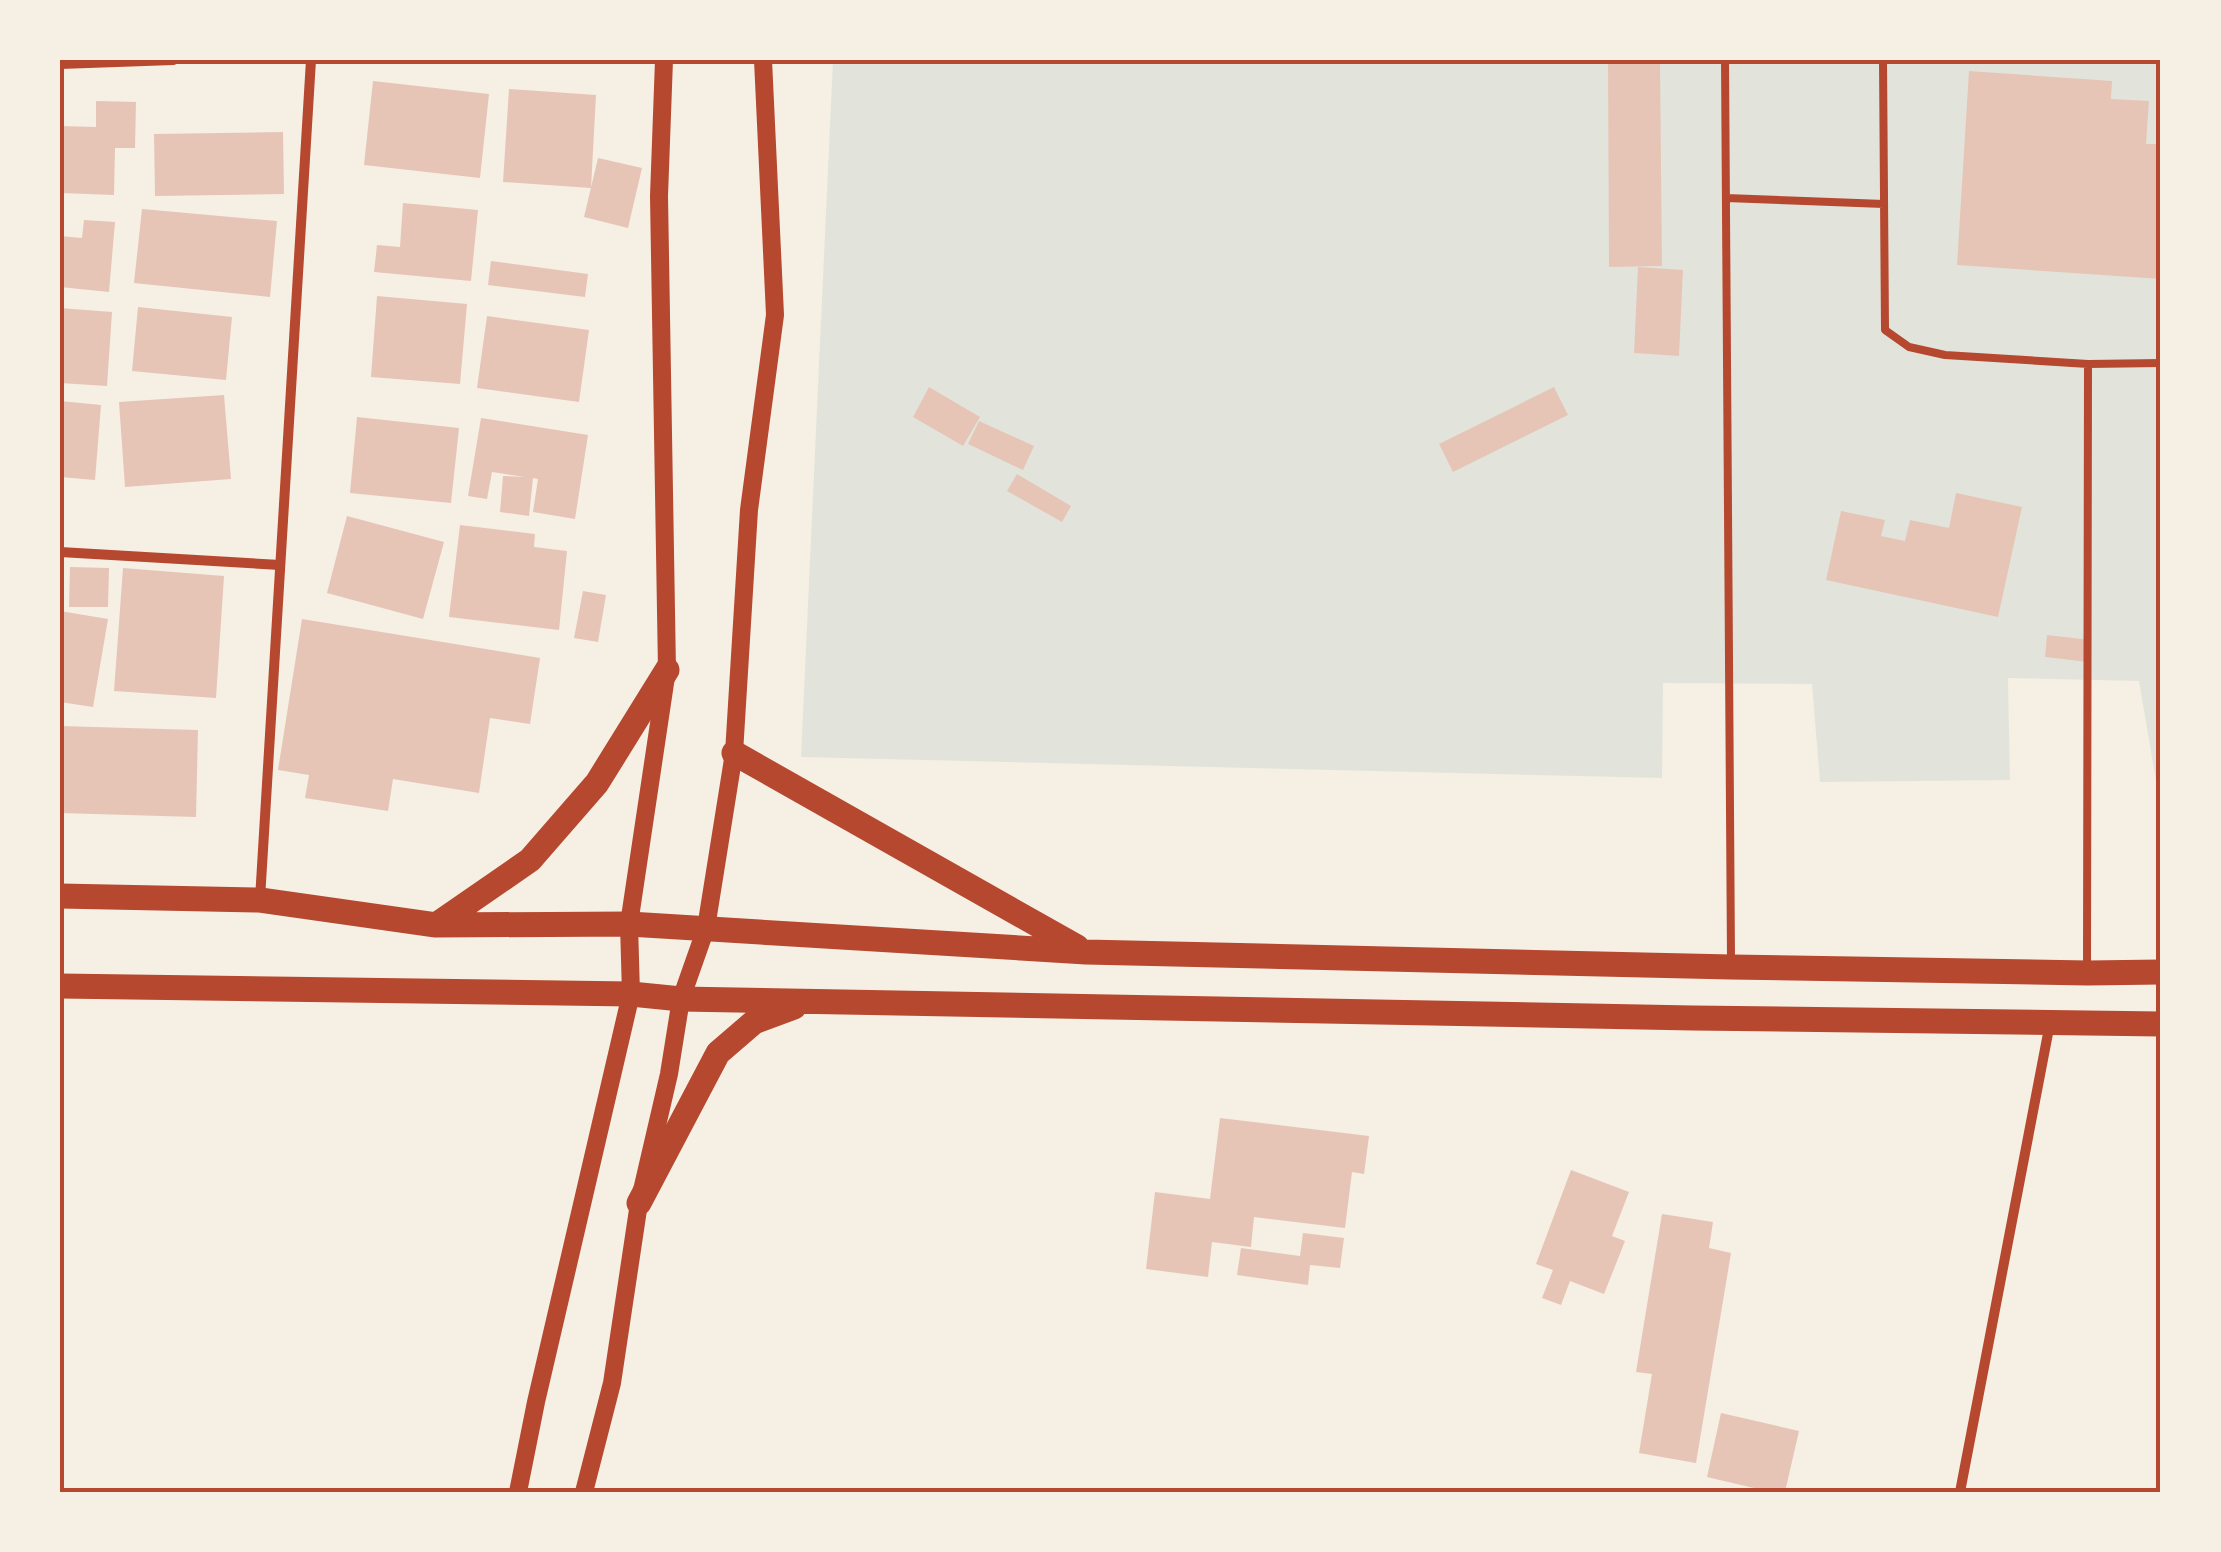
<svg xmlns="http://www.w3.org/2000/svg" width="2221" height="1552" font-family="Rubik,sans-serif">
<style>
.green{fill:#e2e4dc}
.building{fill:#e6c5b7}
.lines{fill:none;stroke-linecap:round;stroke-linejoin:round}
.service{stroke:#b5482f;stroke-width:8}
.minor{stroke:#b5482f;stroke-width:10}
.tertiary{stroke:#b5482f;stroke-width:18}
.primary{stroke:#b5482f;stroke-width:25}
.neatline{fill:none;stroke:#b5482f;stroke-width:4}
</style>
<rect width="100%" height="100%" fill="#f6efe4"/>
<path class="green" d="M833 60H2161V787H2157L2139 681 2008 678 2010 780 1820 782 1812 684 1663 683 1662 778 801 757Z"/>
<path class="building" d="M1608 60H1660L1662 266 1609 267Z
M1969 71 2112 81 2111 99 2149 101 2146 144H2161V279L1957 265Z
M373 81 489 94 480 178 364 165Z
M509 89 596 95 591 188 503 182Z
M96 101 136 102 135 148H115L114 195 60 193V126L96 127Z
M283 132 284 194 155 196 154 134Z
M598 158 642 168 628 228 584 217Z
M403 203 478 210 471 281 374 272 377 245 400 247Z
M142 209 277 221 270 297 134 283Z
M84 220 115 222 109 292 60 287V236L82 238Z
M491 261 588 274 585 297 488 285Z
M1638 267 1683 270 1679 356 1634 353Z
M377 296 467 304 460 384 371 377Z
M138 307 232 317 226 380 132 371Z
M60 308 112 312 107 386 60 383Z
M487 316 589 330 579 402 477 388Z
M929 387 980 417 963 446 913 417Z
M1554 387 1568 415 1453 472 1439 444Z
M224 395 231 479 125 487 119 402Z
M60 401 101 405 95 480 60 477Z
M357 417 459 428 451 503 350 493Z
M481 418 588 435 575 519 533 512 538 479 533 478 529 516 500 512 503 476 525 477 492 472 487 499 468 496Z
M979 421 1034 446 1023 470 968 444Z
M1017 474 1071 506 1062 522 1007 491Z
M1956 493 2022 507 1998 617 1826 580 1841 511 1885 520 1881 536 1905 541 1910 520 1949 528Z
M347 516 444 542 423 619 327 593Z
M460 525 535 534 534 547 567 551 559 630 449 617Z
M70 567 109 568 108 607H69Z
M123 568 224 576 216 698 114 691Z
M583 591 606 595 598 642 574 638Z
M60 611 108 619 93 707 60 702Z
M302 619 540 658 530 724 490 718 479 793 393 779 388 811 305 798 309 775 278 770Z
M2047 635 2091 640 2088 662 2045 657Z
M60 726 198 730 196 817 60 813Z
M1220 1118 1369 1136 1364 1174 1352 1172 1345 1228 1254 1217 1251 1247 1212 1242 1208 1277 1146 1269 1155 1192 1210 1199Z
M1571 1170 1629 1192 1612 1236 1625 1241 1604 1294 1570 1281 1561 1305 1542 1298 1553 1270 1536 1264Z
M1662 1214 1713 1222 1709 1248 1731 1253 1696 1463 1639 1453 1652 1374 1636 1372Z
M1303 1233 1344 1238 1340 1268 1310 1265 1308 1285 1237 1275 1241 1248 1300 1256Z
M1721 1413 1799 1431 1785 1492H1771L1707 1477Z"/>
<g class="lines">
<path class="service" d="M1725 60 1731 960
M1883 60 1885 330 1909 347 1945 355 2088 364 2161 363
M1726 198 1884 204
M2087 968 2088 364"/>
<path class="minor" d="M60 64 173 60
M60 552 280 565
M260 899 311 60
M1960 1492 2050 1023"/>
<path class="tertiary" d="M518 1492 536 1402 631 994 629 924 667 670 659 196 664 60
M584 1492 612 1383 639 1203 669 1074 681 999 706 928 734 753 749 510 775 315 763 60"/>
<path class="primary" d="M734 753 1077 947
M60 896 260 900 436 925 629 924 1086 952 1731 967 2088 973 2161 972
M436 925 530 860 597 783 667 670
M60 986 631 994 681 999 1693 1018 2161 1024
M639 1203 718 1053 754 1022 794 1007"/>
</g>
<rect width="2221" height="1552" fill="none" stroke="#f6efe4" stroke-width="125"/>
<rect x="62" y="62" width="2096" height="1428" class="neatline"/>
</svg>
